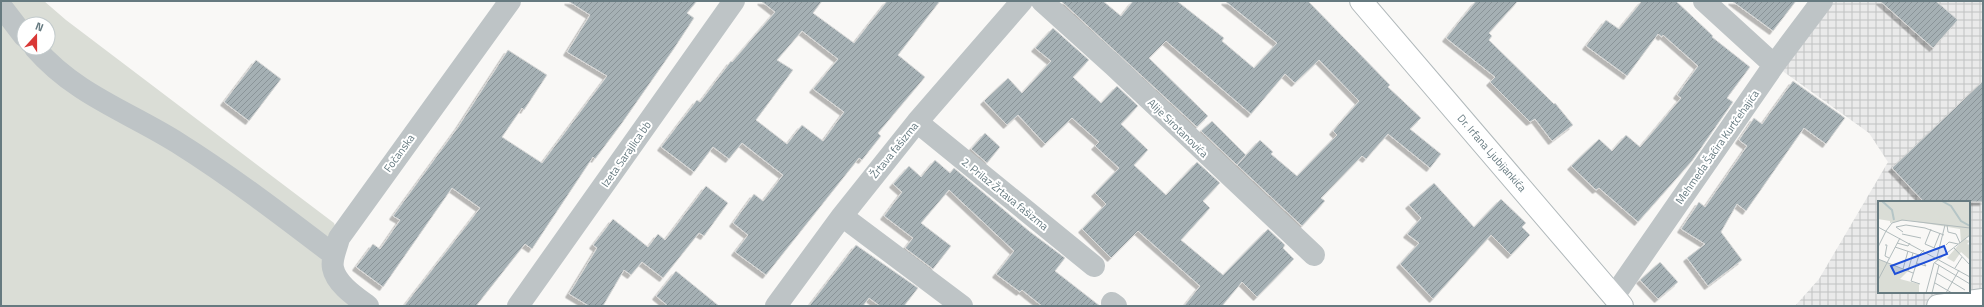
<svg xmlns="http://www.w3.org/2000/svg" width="1984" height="307" font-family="'Titillium Web',sans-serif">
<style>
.industrial{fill:url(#industrial-grid);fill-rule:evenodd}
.grass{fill:#daddd6;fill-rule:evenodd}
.building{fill:url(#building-hatch);stroke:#dadad9;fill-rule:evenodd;filter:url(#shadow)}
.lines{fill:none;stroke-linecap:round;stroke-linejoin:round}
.secondary-casing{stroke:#b1b9bb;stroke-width:24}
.street{stroke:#bec4c6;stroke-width:22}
.secondary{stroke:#fff;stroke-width:22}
.labels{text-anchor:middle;stroke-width:4;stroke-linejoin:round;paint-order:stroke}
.street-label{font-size:11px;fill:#667a80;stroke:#fff}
.inset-river{fill:none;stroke:#b5c5c6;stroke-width:2}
.inset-road{fill:none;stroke:#b1bbbc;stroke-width:1}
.view{fill:#1d4ed8;fill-opacity:0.15;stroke:#1d4ed8;stroke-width:2}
.inset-edge{fill:none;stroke:#667a80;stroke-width:2}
</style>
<defs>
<pattern id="industrial-grid" width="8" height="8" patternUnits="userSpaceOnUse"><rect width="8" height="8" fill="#eaeaea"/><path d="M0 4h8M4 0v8" fill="none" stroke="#c1c3c3"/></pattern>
<pattern id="building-hatch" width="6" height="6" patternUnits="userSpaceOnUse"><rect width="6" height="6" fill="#a5b0b4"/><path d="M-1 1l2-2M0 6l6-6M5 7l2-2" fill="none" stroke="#8a9498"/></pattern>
<filter id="shadow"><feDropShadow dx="-3.5" dy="3.5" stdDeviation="0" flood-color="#0004"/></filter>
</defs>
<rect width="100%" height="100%" fill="#f9f8f6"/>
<path class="industrial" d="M1822 1H1983V306H1795L1819 279 1888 162 1869 133 1774 65ZM1879 202H1969V292H1879Z"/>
<path class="grass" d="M1 1H44L66 20 334 223 339 238 334 255 368 306H1ZM24 24H48V48H24Z"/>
<path class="building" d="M568 1H697L687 13 694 18 673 50 622 123 595 159 593 157 532 249 525 244 476 306H404L480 208 452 188 383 287 356 267 373 244 380 249 400 220 393 216 458 127 508 50 547 75 524 110 522 108 502 137 542 163 607 76 567 52 590 15Z
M761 1H822L813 13 854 43 887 1H940L898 55 925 77 878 133 881 136 862 160 859 158 766 275 735 252 748 235 733 223 754 194 763 201 783 175 742 143 729 159 713 147 694 172 661 147 697 100 700 102 731 61 732 62 775 12ZM802 31 838 59 813 89 844 112 823 141 802 125 787 144 756 120 793 70 777 60Z
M1061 1H1103L1121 16 1133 1H1177L1224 38 1222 41 1254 68 1277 43 1225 1H1308L1390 85 1388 87 1421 118 1410 129 1441 154 1430 168 1388 134 1366 159 1362 156 1321 198 1325 201 1302 226 1237 165 1246 155 1237 165 1201 131 1212 121 1246 155 1260 140 1273 152 1271 154 1297 176 1337 135 1333 131 1359 101 1319 60 1295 83 1285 74 1251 114 1166 41 1149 58 1208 116 1197 127Z
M1476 1H1518L1489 33 1492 36 1489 40 1554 104 1555 103 1573 125 1552 141 1535 119 1530 122 1490 82 1495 77 1446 38Z
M1642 1H1676L1713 36 1712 37 1750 67 1727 98 1733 102 1692 161 1638 222 1599 188 1596 190 1571 166 1599 139 1612 151 1626 135 1640 147 1681 98 1677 95 1698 66 1663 35 1662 37 1658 34 1627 76 1586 46 1606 20 1619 29Z
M1732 1H1796L1773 31Z
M1880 1H1936L1958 20 1933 48Z
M1053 28 1089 60 1073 77 1101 103 1117 86 1138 106 1121 124 1148 150 1134 165 1166 195 1197 162 1220 183 1203 201 1210 208 1181 240 1223 275 1268 229 1285 245 1283 248 1294 259 1257 297 1242 282 1222 306H1184L1200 286 1138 231 1111 258 1082 229 1106 204 1095 193 1119 168 1095 146 1099 142 1072 118 1045 144 1018 115 1007 125 984 101 1008 78 1022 93 1051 61 1035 48Z
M256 60 281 79 249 121 224 102Z
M1793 81 1845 118 1826 144 1804 128 1746 211 1737 204 1721 232 1742 260 1708 286 1687 258 1705 244 1681 229 1699 202 1705 207 1747 146 1739 140 1754 118 1762 124Z
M1983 81V202H1924L1892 168Z
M985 133 1000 147 987 163 971 149Z
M935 160 950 173 954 168 1029 231 1065 258 1055 271 1100 306H1042L1022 290 1020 292 996 274 1014 251 949 190 921 223 951 246 933 269 905 248 913 238 884 216 902 192 893 184 909 166 921 177Z
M1434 183 1474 227 1501 199 1526 223 1522 227 1530 235 1511 255 1491 235 1433 299 1400 264 1419 243 1407 234 1421 218 1409 205Z
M706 186 728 203 704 236 699 233 663 278 642 262 631 275 624 270 603 306H589L569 294 597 248 593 245 613 219 648 247 658 234 665 240Z
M856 245 918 288 904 306H880L869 298 863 306H809Z
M1660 262 1678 282 1658 299 1640 280Z
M676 271 719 306H668L656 296Z"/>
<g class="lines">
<g class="secondary-casing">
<path id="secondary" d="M1361 1 1622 306
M1938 306 1983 300"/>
</g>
<path class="street" d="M1042 1 1113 65 1314 255
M1704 1 1774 65
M1 6 24 36
M35 48C76 95 127 111 178 143 232 177 283 216 334 255
M917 122 1094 266
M842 216 962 306
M1614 296 1774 65 1822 1
M1112 303 1116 306
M368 306C356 297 336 284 333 268 331 259 337 247 339 238L510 1
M518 306 734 1
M776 306 842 216 917 122 1022 1"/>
<use href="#secondary" class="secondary"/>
</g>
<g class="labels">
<g class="street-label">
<text transform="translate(1178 128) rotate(44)" y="4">Alije Sirotanovića</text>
<text transform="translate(1717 147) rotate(-55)" y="4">Mehmeda Šaćira Kurtćehajića</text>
<text transform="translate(894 150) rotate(-51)" y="4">Žrtava fašizma</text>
<text transform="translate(399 153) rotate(-54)" y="4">Fočanska</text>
<text transform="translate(1492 153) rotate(49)" y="4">Dr. Irfana Ljubijankića</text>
<text transform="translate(626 154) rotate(-55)" y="4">Izeta Sarajlica bb</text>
<text transform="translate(1005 194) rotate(39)" y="4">2. Prilaz Žrtava fašizma</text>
</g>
</g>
<g transform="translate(1878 201)">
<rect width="92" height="92" fill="#f9f8f6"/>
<path d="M0 0H92V34L87 38 92 40 89 43 92 44V59L83 51 76 61 69 57 83 41 82 28 27 19 12 22V20L0 18ZM0 58 30 70 22 78 41 83V92H0Z" fill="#daddd6"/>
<path class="inset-river" d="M4 0 14 9 16 19M64 0 73 5 83 20 92 25"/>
<path class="inset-road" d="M69 24 70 31 78 33 82 42M0 26 92 76M53 28 47 43 61 49M8 30 14 22 24 19 92 27M25 31 18 26 28 24 47 27 66 34M24 33 43 37M19 42 30 45 32 42M7 44H9L7 55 11 57M68 44 71 41 80 43M0 46 8 30M17 46 41 54M56 47 62 32M76 47 92 64M30 50 25 68 35 72M59 56 67 24M0 58 25 68M38 62 48 65 46 62M57 62 92 83M77 67 84 56M30 70 35 52M59 72 87 89M0 79 22 37M57 82 74 92M42 83 33 80 41 54 46 49M48 92 56 62 92 34M54 92 61 64M68 92 81 69"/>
<path class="view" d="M66 45 69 53 17 73 13 65Z"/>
<rect width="92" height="92" class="inset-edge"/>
</g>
<rect width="1984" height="307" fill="none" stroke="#667a80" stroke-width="4"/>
<g transform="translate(36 36) rotate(21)"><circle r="19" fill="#ffffff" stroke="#c2cacc"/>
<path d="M0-3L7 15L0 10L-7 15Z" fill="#d93836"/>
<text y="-6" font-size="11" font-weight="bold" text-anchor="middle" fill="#667a80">N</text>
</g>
</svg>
